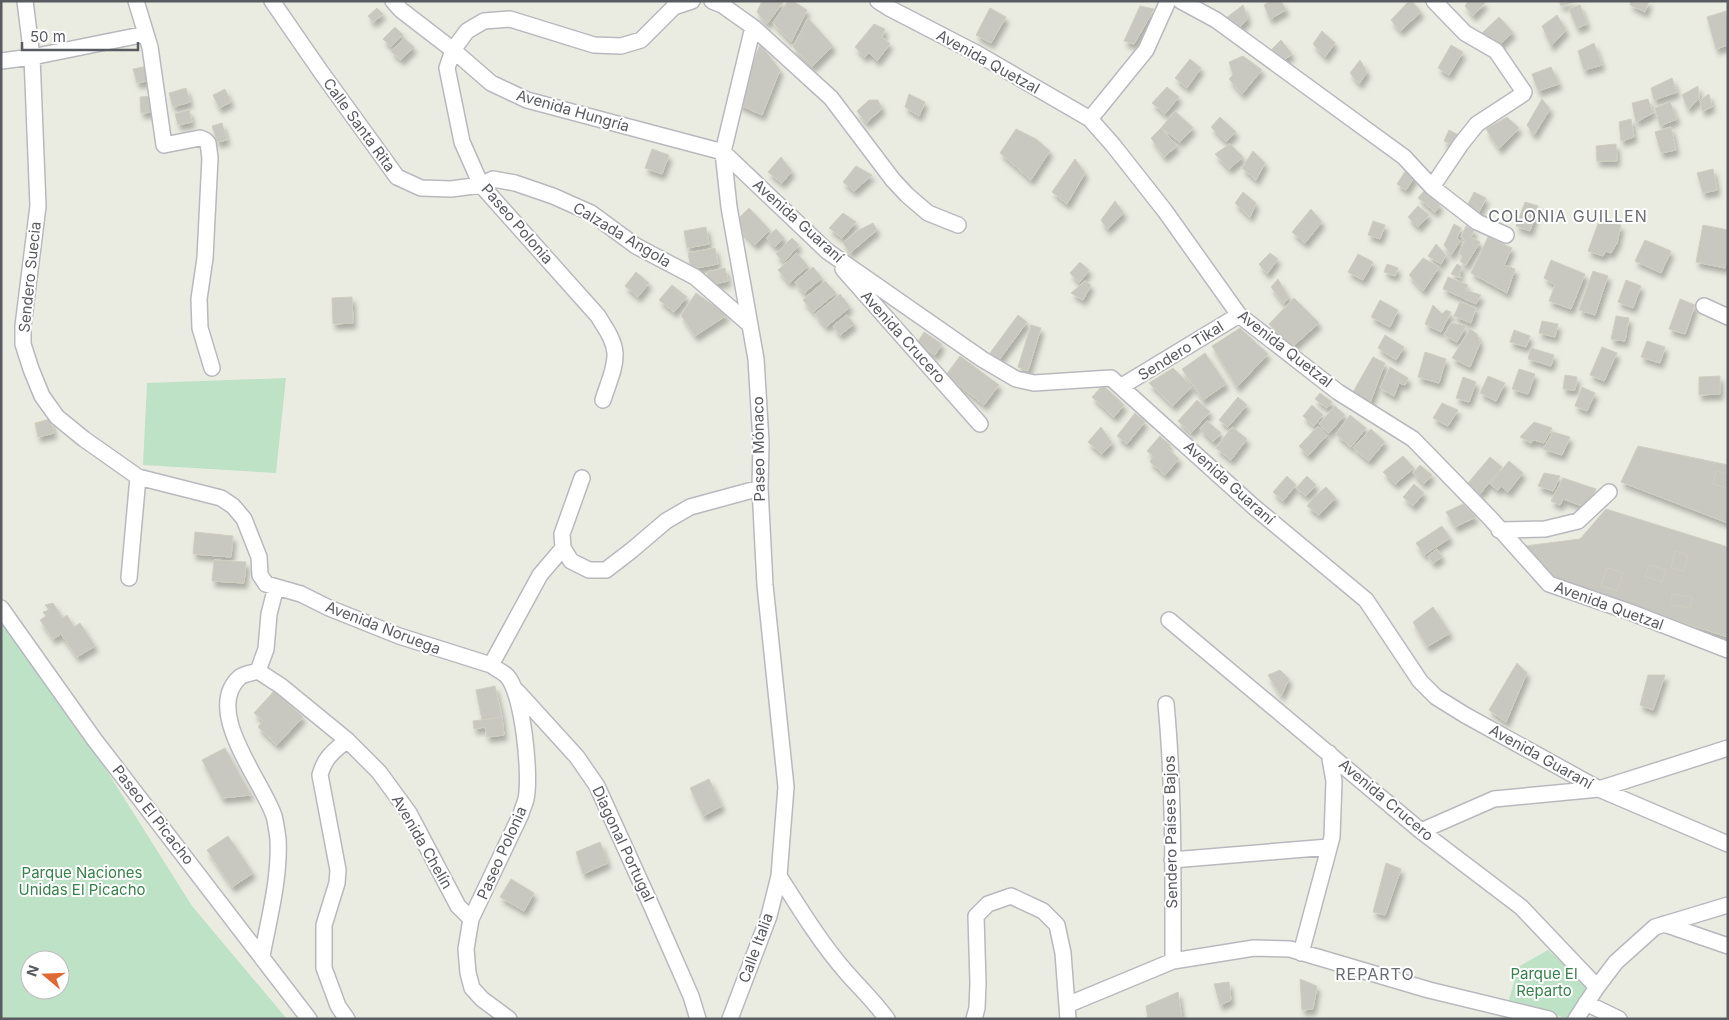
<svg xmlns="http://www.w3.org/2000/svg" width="1729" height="1020" font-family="Inter,sans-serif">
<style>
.green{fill:#bee2c6;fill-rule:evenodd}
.building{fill:#c8c8c0;stroke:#d0cebf;filter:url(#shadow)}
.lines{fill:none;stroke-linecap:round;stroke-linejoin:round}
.minor-casing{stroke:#b8b9bf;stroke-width:18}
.minor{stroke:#fff;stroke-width:15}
.labels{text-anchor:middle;stroke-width:4;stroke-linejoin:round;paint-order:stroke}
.street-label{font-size:15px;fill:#595b61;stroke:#fff}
.park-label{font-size:15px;fill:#38814c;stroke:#fff}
.neighbourhood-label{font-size:16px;letter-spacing:1px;fill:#6a6d73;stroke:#fff}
</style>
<defs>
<filter id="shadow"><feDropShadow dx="3" dy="5.5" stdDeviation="2.5" flood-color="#0004"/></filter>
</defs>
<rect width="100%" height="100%" fill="#ebece1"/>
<path class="green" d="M286 378 276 473 143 465 147 383Z
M1 623 85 736 192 906 287 1019H1ZM30 960H60V990H30Z
M1548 950 1588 987 1569 1019 1509 1000 1518 967Z"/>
<path class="building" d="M762 1H784L767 24 757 12Z
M788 1H793L807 10 791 42 773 23Z
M1269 1H1281L1286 10 1270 19 1264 5Z
M1409 1H1412L1421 12 1400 31 1391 20Z
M1468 1H1483L1485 3 1473 16 1465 6Z
M1559 1H1578L1561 6Z
M1631 1H1649L1645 12 1630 5Z
M1243 5 1248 19 1240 27 1226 18Z
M1580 5 1587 24 1577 28 1569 9Z
M1140 6 1154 9 1134 44 1124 41Z
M377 8 383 14 373 22 368 16Z
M990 8 1006 17 991 43 976 35Z
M1726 11 1728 45 1716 49 1707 17Z
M1557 15 1566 30 1551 46 1542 26Z
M1499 17 1513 32 1496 48 1482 33Z
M808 18 833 46 812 67 793 47Z
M874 24 885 29 882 37 890 44 877 61 869 53 864 57 855 47Z
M395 27 403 35 391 47 383 39Z
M1322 31 1335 43 1325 57 1313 44Z
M404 38 414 47 401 60 391 51Z
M1281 40 1292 54 1283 61 1272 49Z
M1594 43 1602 65 1584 70 1578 51Z
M760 44 780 70 762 115 738 104Z
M1451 45 1463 52 1449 75 1438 68Z
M1243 56 1262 70 1242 94 1229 79 1233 75 1229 62Z
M1190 59 1201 68 1187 88 1175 78Z
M1360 60 1367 72 1359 84 1350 73Z
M148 66 152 80 137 83 133 69Z
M1551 67 1559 84 1538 91 1532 74Z
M1672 78 1677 92 1654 100 1651 88Z
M1698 86 1699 99 1688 109 1682 95Z
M1167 87 1179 97 1165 114 1152 103Z
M186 88 190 102 173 107 169 93Z
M225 89 231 102 219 108 213 95Z
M909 94 925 102 919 116 905 107Z
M1709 94 1712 107 1702 111 1700 100Z
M153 96 155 112 141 113 140 97Z
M1542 99 1550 109 1534 135 1527 125Z
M1648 99 1653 113 1636 122 1632 103Z
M869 100H878L882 109 866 123 857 111Z
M1670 102 1677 119 1660 126 1655 108Z
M189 110 192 122 178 125 175 114Z
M1175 111 1193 128 1180 142 1161 128Z
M1220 117 1236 132 1226 142 1211 127Z
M1507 117 1519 128 1499 149 1486 129Z
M1631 119 1634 137 1621 141 1619 122Z
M222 123 227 140 217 142 212 126Z
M1671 127 1676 150 1661 153 1655 132Z
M1161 128 1177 146 1164 157 1151 138Z
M1016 129 1036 139 1050 151 1031 180 1000 153Z
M1449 130 1462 137 1457 147 1444 141Z
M1230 144 1243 157 1229 169 1215 154Z
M1616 144 1617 161H1597L1596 146Z
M652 149 669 155 662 174 645 168Z
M1253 151 1265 163 1256 180 1242 168Z
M781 157 792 171 782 183 768 172Z
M1075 159 1085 173 1067 204 1052 192Z
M856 166 872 175 854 191 843 182Z
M1713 169 1717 190 1703 193 1697 173Z
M1406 170 1415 176 1406 190 1397 184Z
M1424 191 1440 205 1435 212 1418 198Z
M1243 192 1256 203 1250 217 1235 203Z
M1474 192 1486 198 1478 214 1466 208Z
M1115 201 1124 213 1107 229 1101 220Z
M1525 202 1538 206 1530 231 1516 226Z
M1418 206 1429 215 1418 227 1408 217Z
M749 208 770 230 755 245 734 223Z
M1311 209 1322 222 1305 243 1292 232Z
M843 213 856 222 842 238 829 228Z
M1373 221 1385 225 1380 239 1368 235Z
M1599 221 1621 225 1617 243 1611 253 1606 251 1603 256 1588 251Z
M873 223 877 230 850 253 843 243 857 231Z
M1454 224 1461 228 1457 238 1460 241 1451 255 1444 245Z
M1703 225 1728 230V251L1725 268 1696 262Z
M1466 226 1474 230 1471 237 1480 242 1466 265 1460 261 1463 257 1459 253 1465 240 1461 237Z
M706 227 709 244 687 248 684 231Z
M776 229 784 238 775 247 766 238Z
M1488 237 1512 248 1504 265 1515 269 1507 293 1471 273Z
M792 238 799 245 784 262 776 254Z
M1645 240 1671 251 1661 273 1635 261Z
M1436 244 1446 255 1441 264 1428 256Z
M715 248 718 264 691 269 688 253Z
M797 253 808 266 789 283 778 270Z
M1270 253 1278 259 1267 274 1259 264Z
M1358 254 1373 262 1363 280 1348 272Z
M1423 258 1439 267 1423 291 1409 275Z
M1551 260 1585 274 1571 309 1549 301 1555 285 1544 278Z
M1080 262 1089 270 1079 283 1070 273Z
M1387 264 1398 268 1395 276 1384 272Z
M1457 264 1462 267 1459 273 1461 278 1451 274Z
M813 267 822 278 804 293 795 282Z
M725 268 728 281 710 285 707 272Z
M1593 271 1608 276 1595 315 1579 310Z
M636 272 649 283 638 297 625 286Z
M1448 277 1468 285 1465 290 1481 295 1476 304 1443 289Z
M1278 279 1289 298 1283 303 1271 287Z
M1626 280 1641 286 1633 308 1618 302Z
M825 281 836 293 813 312 803 300Z
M1085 281 1091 285 1083 300 1071 293Z
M672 285 687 297 674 312 659 300Z
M696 293 727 315 695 336 681 315Z
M840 294 850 307 826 327 815 314Z
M352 297 353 323 333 324 332 298Z
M1294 298 1319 323 1291 348 1269 324Z
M1680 299 1695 305 1685 334 1669 329Z
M1380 300 1398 310 1390 327 1371 317Z
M1460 302 1476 308 1471 323 1454 316Z
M1433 305 1442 314 1446 310 1451 312 1441 332 1425 324Z
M847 315 854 324 840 335 833 326Z
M1018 315 1027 322 999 360 990 353Z
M1616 316 1629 318 1625 341 1611 339Z
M1542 321 1558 324 1555 337 1539 333Z
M1451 323 1466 326 1457 342 1444 335Z
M1031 325 1041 328 1028 371 1018 367Z
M1240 328 1268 354 1237 387 1212 346Z
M1470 329 1477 334 1480 343 1470 367 1452 358Z
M1514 330 1530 336 1526 347 1510 342Z
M924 332 942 344 935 355 917 343Z
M1385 335 1404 347 1396 360 1378 348Z
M1647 341 1665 347 1660 363 1641 357Z
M1602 347 1617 353 1604 381 1590 375Z
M1531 348 1554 355 1551 366 1528 359Z
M1425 352 1446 359 1439 383 1418 377Z
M1205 353 1226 384 1203 400 1182 369Z
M960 356 999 385 984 405 946 375Z
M1373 357 1385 363 1370 403 1353 392Z
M1390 367 1408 378 1405 385 1399 383 1394 396 1380 388Z
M1173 368 1192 387 1173 406 1149 383Z
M1519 369 1535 374 1528 394 1512 389Z
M1565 375 1577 377 1575 390 1563 389Z
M1488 376 1505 383 1496 401 1480 393Z
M1720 376V394L1699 395V377Z
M1463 377 1476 382 1469 402 1456 398Z
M1103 385 1124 405 1114 417 1092 397Z
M1582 387 1595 393 1587 411 1575 406Z
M1320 393 1332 402 1327 408 1315 399Z
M1238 397 1247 405 1228 427 1219 420Z
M1197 400 1210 412 1191 433 1178 421Z
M1442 403 1458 410 1448 426 1433 418Z
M1312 405 1323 415 1314 426 1303 416Z
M1335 406 1345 415 1329 433 1319 424Z
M1135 413 1145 422 1127 444 1117 436Z
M1350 415 1366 428 1351 447 1336 434Z
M50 419 54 433 38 437 35 423Z
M1207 421 1221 433 1213 442 1200 429Z
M1534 422 1552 428 1544 443 1534 440 1531 443 1520 437Z
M1318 426 1327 435 1308 456 1299 446Z
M1101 427 1112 443 1102 454 1088 442Z
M1232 427 1247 439 1231 460 1216 448Z
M1371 429 1385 442 1369 461 1353 448Z
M1553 432 1570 437 1562 455 1543 449Z
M1160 436 1170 445 1167 448 1179 459 1165 475 1150 462 1153 456 1147 451Z
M1638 446 1728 465V523L1621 482Z
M1403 456 1414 468 1395 484 1383 472Z
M1490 457 1502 467 1480 494 1468 483Z
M1509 461 1523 473 1508 492 1501 486 1498 490 1490 484Z
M1420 465 1432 475 1424 484 1413 473Z
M1716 471 1728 474V488L1713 484Z
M1544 473 1560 476 1553 491 1538 486Z
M1287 476 1296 485 1283 501 1273 492Z
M1307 476 1316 485 1306 496 1296 488Z
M1563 478 1596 489 1585 507 1563 499 1560 505 1551 501Z
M1414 484 1424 493 1413 506 1403 497Z
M1326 487 1336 498 1319 515 1307 506 1314 497Z
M1463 504 1476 517 1455 527 1446 512Z
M1606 509 1728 547V637L1553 581 1525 546 1580 539Z
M1442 526 1450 538 1424 555 1416 543Z
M195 532 233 536 231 557 193 554Z
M1437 549 1442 557 1433 563 1428 556Z
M1675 551 1688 555 1684 571 1671 568Z
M214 560 246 562 244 583 212 581Z
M1649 565 1666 570 1662 582 1645 576Z
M1607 568 1623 573 1617 591 1601 586Z
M1672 594 1692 597 1691 608 1670 605Z
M53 603 63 618 67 615 74 627 80 623 95 646 77 657 61 634 53 639 40 620 46 616 43 612 49 610 45 605Z
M1433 607 1450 633 1427 647 1413 622Z
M1517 663 1527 673 1506 722 1489 710Z
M1280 670 1289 679 1281 696 1268 675Z
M1648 675H1665L1653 710 1640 705Z
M495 686 502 717 482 720 476 690Z
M274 691 303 717 277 745 258 727 263 721 254 713Z
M502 717 504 735 487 737 485 727 474 729 473 721Z
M225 748 251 795 222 798 202 760Z
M709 779 722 806 703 816 690 788Z
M228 836 253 873 232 887 207 850Z
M600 842 608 863 583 874 576 852Z
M1386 863 1401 869 1385 915 1373 912Z
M511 879 534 893 524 911 500 897Z
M1300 979 1317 986 1313 1009 1302 1010Z
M1229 982 1231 1000 1220 1005 1214 984Z
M1178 992 1182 1019H1148L1146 1006Z"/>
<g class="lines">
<g class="minor-casing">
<path id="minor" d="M25 1 32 57 38 206 23 326V344L31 369 42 396 57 417 84 439 138 477 221 498 233 506 244 519 259 557 260 575 266 584 301 594 329 608 399 636 491 665
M136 1 150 47 164 145 200 138 205 140 208 143 210 158 205 258 199 299 200 328 212 368
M272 1 321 72 397 177 421 188 451 189 481 185 493 179 515 183 553 196 591 213 636 246 695 277 749 324
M393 1 401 10 453 50 491 83 527 100 723 152 827 251 982 359 1016 379 1034 383 1111 378 1254 507 1366 600 1420 681 1436 697 1465 715 1599 789 1728 844
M712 1 722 5 753 27 831 98 893 180 907 195 928 213 958 225
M878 1 889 8 978 54 1090 119 1113 145 1165 211 1239 315 1338 392 1413 439 1490 518 1549 584 1630 612 1728 650
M1181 1 1216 20 1404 157 1432 187 1477 222 1506 235
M674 7 692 1
M1 61 32 57 146 34
M1090 119 1146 50 1168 1
M1432 187 1461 144 1477 124 1523 94 1524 92 1496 51 1465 33 1434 1
M843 269 980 424
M1704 306 1728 317
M1122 386 1239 315
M603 400C607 386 616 368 615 353 614 339 605 328 598 316L481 185 462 142 447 68 453 50 467 31 484 21 510 19 594 45 621 46 641 40 674 7 675 1
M582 478 562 534 563 548 571 561 589 570H606L632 550 666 521 690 507 760 488
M1499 530 1545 529 1578 521 1609 492
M129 578 138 477
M1 608 94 739 309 1019
M1169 620 1421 831 1521 907 1597 987
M258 671 281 686 347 740 379 772 409 813 458 906 471 919 466 949 468 973 472 988 482 999 509 1019
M258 671C252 673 244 674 240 677 202 710 263 782 274 816 276 823 277 832 278 839 280 878 269 918 262 956
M258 671 266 649 269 614 276 587
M517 691 577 757 597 786 651 905 691 996 698 1019
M1166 704C1174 788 1173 876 1173 961
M347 740C333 752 325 757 320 775L338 870 337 883 324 925V968L338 1006 347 1019
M1421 831 1494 799 1599 789 1728 748
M1172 860 1329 847
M779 876C800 909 820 942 846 972 860 988 874 1001 887 1019
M471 919 521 814C522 809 525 804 526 799 531 776 523 693 507 676 503 672 496 669 491 665L540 575 563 548
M1664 924 1728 946
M1301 953 1332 837 1334 781 1329 753
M1586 1003 1619 1019
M1067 1005 1173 961 1254 948 1290 949 1429 990 1549 1019
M730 1019 769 916 779 876 786 787 765 585 760 488 761 442 756 359 729 207 723 152 753 27
M974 1019 977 1008 978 983 976 916 988 904 1011 896 1043 911 1057 925 1063 953 1068 1019
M1576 1019 1597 987 1616 962 1655 927 1728 905"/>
</g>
<use href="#minor" class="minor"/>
</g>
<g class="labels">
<g class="street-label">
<text transform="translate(988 62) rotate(29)" y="5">Avenida Quetzal</text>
<text transform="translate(573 111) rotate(16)" y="5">Avenida Hungría</text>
<text transform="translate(359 125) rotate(54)" y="5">Calle Santa Rita</text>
<text transform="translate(798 221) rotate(42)" y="5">Avenida Guaraní</text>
<text transform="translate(517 224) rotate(49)" y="5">Paseo Polonia</text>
<text transform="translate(622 235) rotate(31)" y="5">Calzada Angola</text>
<text transform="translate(30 277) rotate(-84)" y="5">Sendero Suecia</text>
<text transform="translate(903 337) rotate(48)" y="5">Avenida Crucero</text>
<text transform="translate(1285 349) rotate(38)" y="5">Avenida Quetzal</text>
<text transform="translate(1181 351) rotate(-32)" y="5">Sendero Tikal</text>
<text transform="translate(759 449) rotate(-91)" y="5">Paseo Mónaco</text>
<text transform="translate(1229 483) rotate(42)" y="5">Avenida Guaraní</text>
<text transform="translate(1609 606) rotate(20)" y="5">Avenida Quetzal</text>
<text transform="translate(383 628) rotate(21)" y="5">Avenida Noruega</text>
<text transform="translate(1541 757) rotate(29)" y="5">Avenida Guaraní</text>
<text transform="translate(1386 800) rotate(40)" y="5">Avenida Crucero</text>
<text transform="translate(153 815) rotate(52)" y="5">Paseo El Picacho</text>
<text transform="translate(1171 832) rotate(-91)" y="5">Sendero Países Bajos</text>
<text transform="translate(422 842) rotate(60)" y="5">Avenida Chelín</text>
<text transform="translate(623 844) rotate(65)" y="5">Diagonal Portugal</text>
<text transform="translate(502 853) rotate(-66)" y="5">Paseo Polonia</text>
<text transform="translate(756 948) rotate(-70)" y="5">Calle Italia</text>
</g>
<g class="park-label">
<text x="82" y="878">Parque Naciones<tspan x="82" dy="17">Unidas El Picacho</tspan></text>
<text x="1544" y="979">Parque El<tspan x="1544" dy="17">Reparto</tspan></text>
</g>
<g class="neighbourhood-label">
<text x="1568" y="222">COLONIA GUILLEN</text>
<text x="1375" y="980">REPARTO</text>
</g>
</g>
<rect width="1729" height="1020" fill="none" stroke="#595b61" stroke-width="5"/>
<g transform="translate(45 975) rotate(289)"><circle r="24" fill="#ffffff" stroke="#bdbdc0"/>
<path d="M0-4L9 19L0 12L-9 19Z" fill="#df6833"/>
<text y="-8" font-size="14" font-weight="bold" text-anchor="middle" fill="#595b61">N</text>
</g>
<path d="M22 42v8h116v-8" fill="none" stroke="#595b61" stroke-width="2.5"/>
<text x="30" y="42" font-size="15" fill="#595b61" stroke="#ffffff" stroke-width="4" paint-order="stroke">50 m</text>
</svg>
